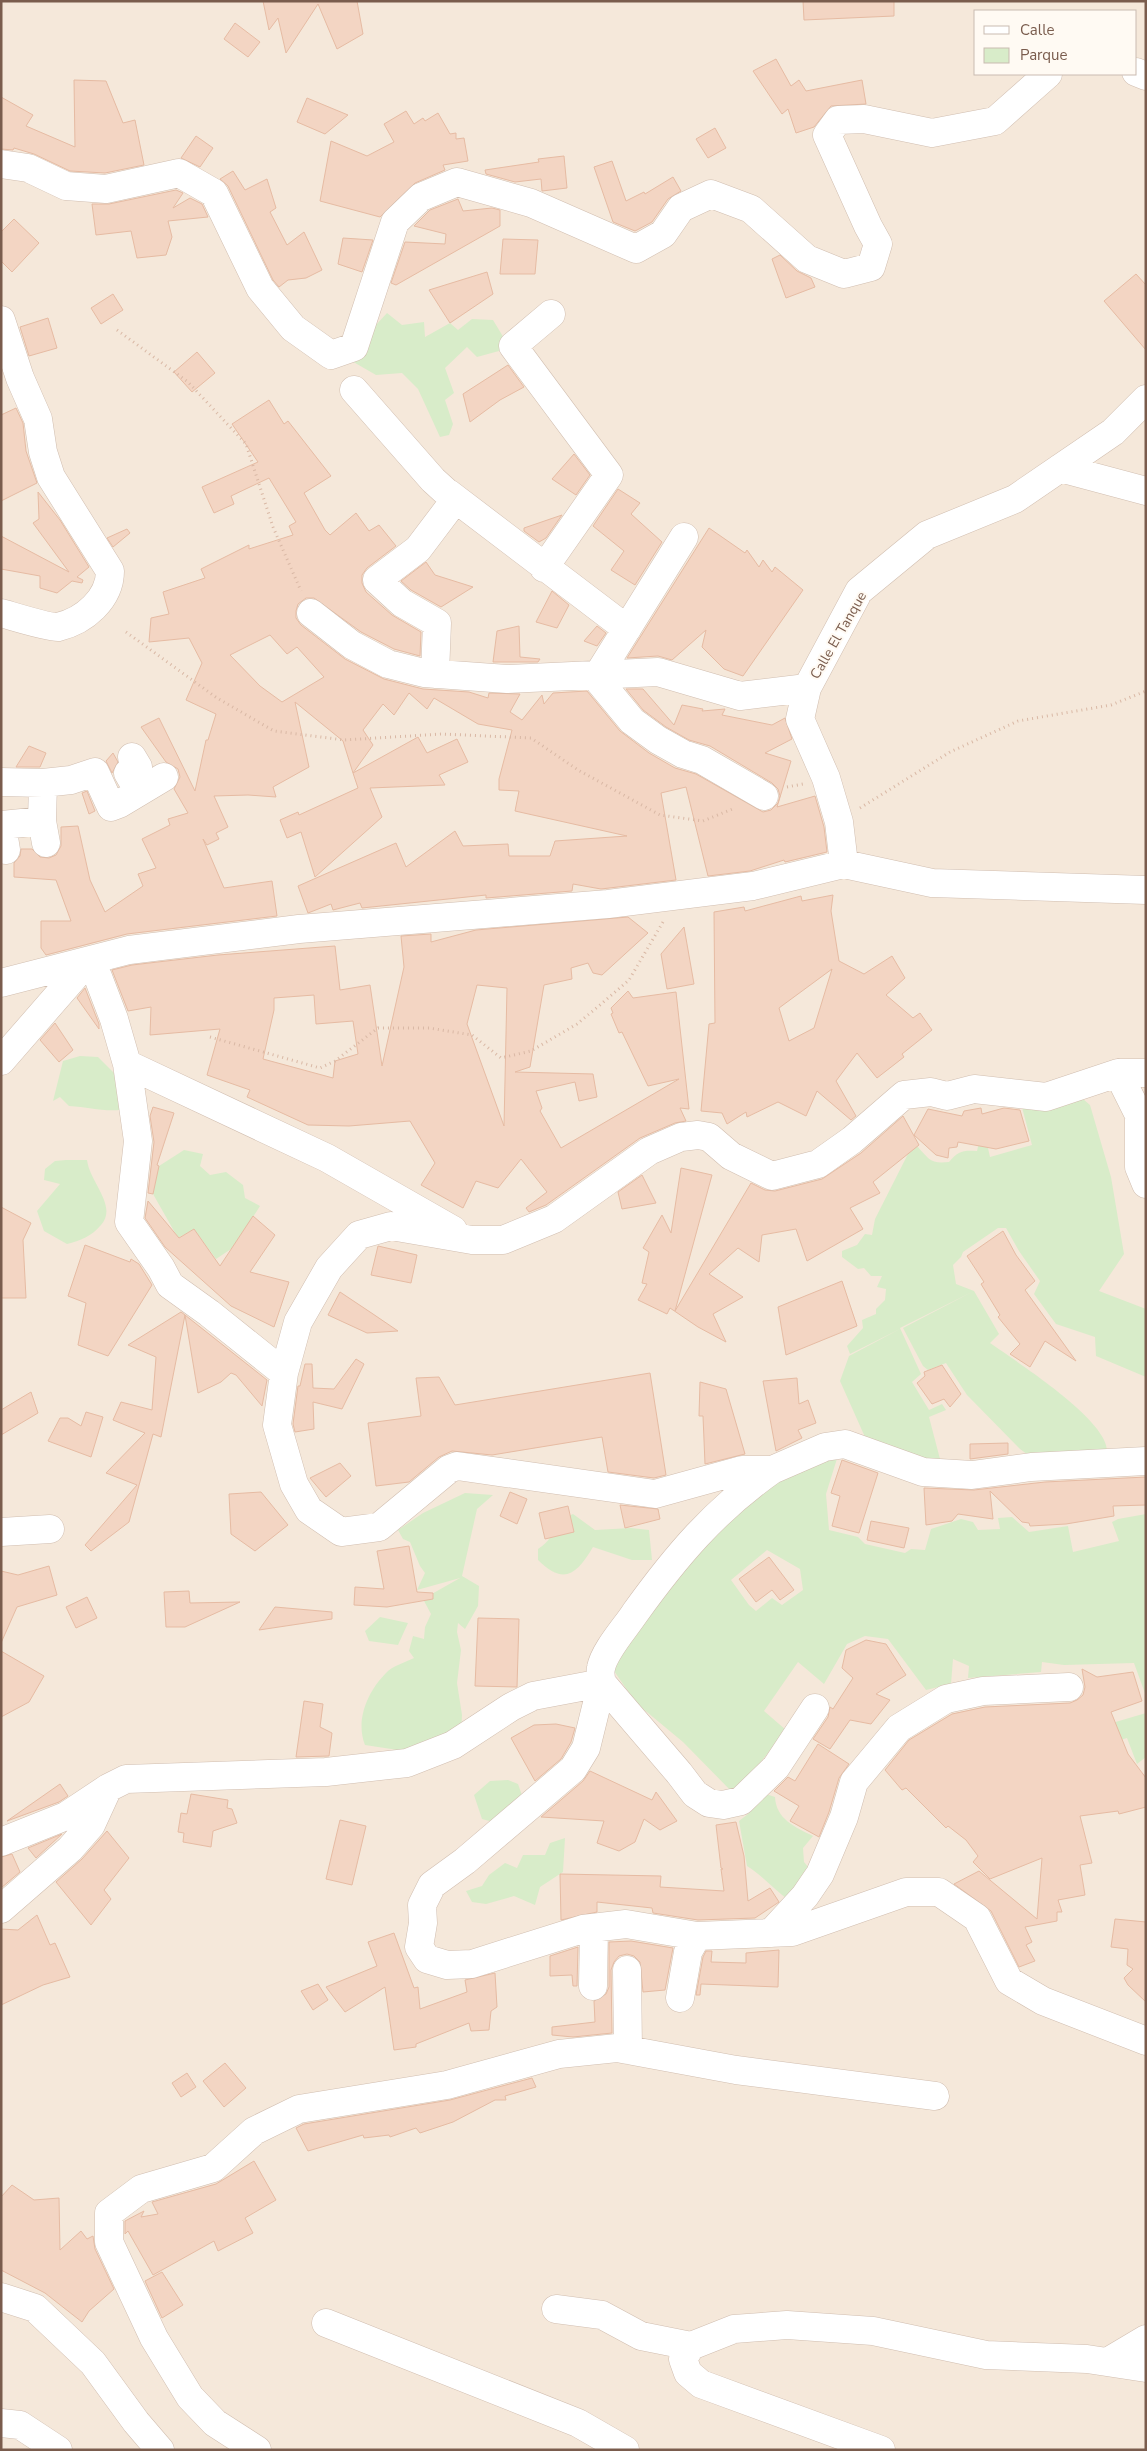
<svg xmlns="http://www.w3.org/2000/svg" width="1147" height="2451" font-family="'Nunito Sans',sans-serif">
<style>
.residential{fill:#f5e8da;fill-rule:evenodd}
.green{fill:#d8ecc9;fill-rule:evenodd}
.building{fill:#f3d5c3;stroke:#e6bba3;fill-rule:evenodd}
.lines{fill:none;stroke-linecap:round;stroke-linejoin:round}
.minor-casing{stroke:#d1beb0;stroke-width:29}
.path{stroke:#d9b8a5;stroke-width:3;stroke-dasharray:1 4;stroke-linecap:butt}
.minor{stroke:#fff;stroke-width:28}
.labels{text-anchor:middle;stroke-width:4;stroke-linejoin:round;paint-order:stroke}
.street-label{font-size:14px;fill:#7a5c4d;stroke:#fffaf3}
</style>
<rect width="100%" height="100%" fill="#fdf6ec"/>
<path class="residential" d="M1 1H1146V2450H1ZM976 11H1136V74H976Z"/>
<path class="green" d="M387 313 402 325 424 322 425 337 450 323 458 330 472 319 493 320 510 348 477 357 467 347 445 368 454 393 445 400 453 424 449 435 440 437 418 389 402 373 376 375 350 360 375 326Z
M80 1056 98 1057 121 1080 128 1109C105 1113 91 1107 69 1106L60 1097 53 1101 63 1061Z
M1076 1093 1090 1105 1111 1177 1124 1254 1099 1291 1146 1309V1377L1096 1356 1095 1337 1056 1324 1034 1294 1040 1281 1019 1251 1006 1228H998L963 1252 961 1257 953 1265 956 1284 974 1291 999 1334 990 1343C1017 1362 1106 1419 1107 1450L1043 1466 1020 1449 967 1395 946 1363 928 1370 923 1366 903 1328 972 1292 900 1328 921 1374 912 1382 929 1410 942 1404 946 1410 929 1417 940 1459 926 1466 865 1437 840 1381 849 1356 900 1329 850 1354 847 1346 863 1328 862 1320 876 1314V1309L885 1300 886 1289 877 1287 882 1276H871L864 1268 858 1269 842 1257V1251L857 1245 865 1234 872 1235 875 1219 911 1148 917 1146C929 1159 930 1164 949 1162 958 1151 963 1150 977 1151L983 1126 990 1157 1032 1145 1020 1100Z
M184 1150 203 1154 200 1166 210 1175 226 1172 243 1185 245 1198 260 1206 234 1247 216 1259 194 1229 178 1238 153 1194 159 1166Z
M66 1160H87C90 1183 118 1206 101 1225 92 1236 80 1241 67 1244L44 1231 37 1211 60 1184 44 1180 45 1169 55 1161Z
M840 1449 826 1494 829 1530 858 1537 865 1544 905 1553 911 1549 925 1550 931 1529 961 1519 973 1522 978 1530 1000 1529 998 1518 1012 1517 1029 1532 1068 1526 1073 1552 1119 1541 1112 1522 1118 1519 1146 1514V1696L1134 1663 1064 1665 1042 1662 1041 1672 968 1678 969 1666 953 1659 951 1684 926 1690 888 1639 865 1636 847 1644 824 1684 798 1662 764 1711 786 1730 735 1795 683 1742 636 1703 612 1668 699 1548 768 1479ZM767 1550 800 1569 803 1590 782 1605 772 1598 756 1611 749 1605 731 1580Z
M465 1493 493 1495 477 1509 462 1576 479 1586 478 1606 465 1629 458 1623 457 1632 461 1650 457 1683 462 1715 461 1734 424 1754 365 1745C355 1720 368 1691 386 1673 392 1666 406 1662 414 1658L409 1651 413 1636 424 1639 425 1627 431 1614 423 1599 460 1578 417 1590 425 1573 420 1566 410 1542 403 1539 398 1530 423 1513Z
M573 1514 595 1530 631 1528 649 1530 652 1560H632L593 1547C577 1574 564 1586 538 1560V1549C556 1538 551 1524 573 1514Z
M380 1617 408 1623 398 1645 369 1641 365 1631Z
M1146 1713V1757L1137 1764 1127 1738 1107 1744 1102 1726Z
M508 1780 518 1784 524 1801 493 1822 482 1819 474 1795 490 1781Z
M766 1794 775 1797C776 1819 795 1827 813 1836L803 1848 804 1862 814 1874 790 1901C774 1890 763 1876 747 1866L739 1821 748 1814Z
M565 1838 563 1872 540 1887 535 1905 514 1896 486 1904 472 1902 466 1891 482 1886 489 1875 505 1863 517 1868 523 1855H545L550 1843Z"/>
<path class="building" d="M263 1H357L363 34 337 49 318 4 286 53 278 18 269 30Z
M803 1H894V16L804 20Z
M235 23 260 42 248 57 224 39Z
M776 59 791 86 799 80 806 91 862 80 866 104 831 106 814 127 796 133 788 109 782 114 753 71Z
M74 80 106 81 123 123 135 120 144 165 105 173 70 171 34 154 14 148 13 150 1 149V97L33 115 26 126 75 147Z
M307 98 348 115 325 134 297 122Z
M406 111 414 124 423 118 425 121 438 113 450 134 456 133V139L464 138 468 161 443 165 445 170 415 183 380 217 320 201 331 141 367 156 394 142 384 124Z
M715 128 726 148 708 158 696 139Z
M196 136 213 148 200 167 181 158Z
M564 156 567 188 542 191 541 179 515 182 486 174 485 170 539 162 538 159Z
M612 161 626 201 644 192 645 194 673 177 681 191 668 199 652 222 637 230 635 231 613 222 594 167Z
M233 171 245 190 267 179 276 208 270 212 287 245 304 232 322 270 306 278 288 280 279 287 273 280 228 186 220 179Z
M176 190 183 193 173 208 190 198 202 204 208 217 168 221 172 237 166 255 137 258 131 231 96 235 92 204H109Z
M458 199 463 211 492 208 500 210V226L396 285 391 283 405 242 445 244 446 234 414 226 430 210Z
M14 219 39 243 12 272 1 261V232Z
M343 238 373 240 362 272 338 264Z
M503 239 538 240 535 274H500Z
M780 255 797 271 811 278 815 287 786 298 772 259Z
M487 272 493 294 450 323 429 290Z
M1136 274 1146 285V350L1104 301Z
M113 294 123 310 101 324 91 308Z
M48 318 57 348 29 356 20 327Z
M197 352 215 373 192 392 174 372Z
M508 365 524 387 500 400 470 422 463 394Z
M269 400 284 424 288 421 331 476 304 493 325 530 330 535 356 513 369 531 379 525 396 546 367 568 362 575V583L366 592 392 615 421 632 420 656 394 649 361 632 314 598H306L298 604 296 611V618L301 625 345 659 384 679 423 689 469 692 488 698 489 693 520 694 510 712 522 720 542 695 544 704 553 693 587 691 620 731 649 753 675 768 696 774 763 812 771 810 778 803 780 796 778 789 772 783 710 746 689 740 666 727 643 710 626 689H643L674 725 682 705 703 709 702 711 725 709 722 715 772 725 785 718 792 739 765 753 791 761 777 807 815 796 824 827 827 852 785 862 784 860 750 871 708 876 686 787 661 793 676 880 601 889 573 884 572 891 486 898V895L362 908 360 903 333 910 331 904 308 913 298 886 396 843 406 867 455 831 463 846 508 844 509 856H550L555 841 627 836 515 811 519 791 499 790V779L512 730 478 724 434 698 427 709 409 693 394 715 383 704 363 730 373 745 353 773 343 741 295 702 309 767 273 787 276 797 248 795 214 796 228 827 216 833 219 839 207 845 203 839 224 888 272 881 277 916 127 934 46 955 41 948V921H71L56 880 14 877V863L20 856 21 849H32L40 857 49 858 56 855 61 846V827L78 826 90 880 105 912 143 886 138 874 156 868 142 839 170 825 168 819 188 813 174 789 180 777 178 769 166 762 141 727 159 718 195 791 206 740H208L216 714 186 700 202 663 189 638 149 642 151 618 169 614 163 592 205 578 201 569 249 545V549L293 535 289 526 296 522 269 478 231 496 234 504 214 513 202 487 258 462 232 424ZM270 635 287 654 297 647 324 677 282 702 260 686 230 655Z
M16 408 23 423 26 451 37 483 1 501V415Z
M574 454 590 475 576 495 552 479Z
M618 489 640 503 631 514 662 542 635 585 611 570 624 551 593 526Z
M38 492 60 520 89 567 77 577 83 580 82 583 72 581 57 593 40 588V576L1 569V536L69 572 33 523 39 519Z
M562 515 546 538 539 542 524 531V528Z
M709 528 745 553 747 550 759 567 763 560 772 572 775 567 803 590 743 676 724 669 702 647 706 630 672 660 658 656 627 658Z
M127 529 130 533 113 547 107 538Z
M426 562 435 575 473 587 441 607 411 590 401 581Z
M552 591 569 605 557 628 536 622Z
M519 626 520 657 540 659 538 662H493L497 631Z
M597 626 606 633 597 646 584 641Z
M418 737 427 753 457 739 468 762 439 775 445 785 370 788 382 817 315 877 301 832 287 838 280 820 298 812 299 815 358 788 353 773Z
M29 746 46 753 40 767H16Z
M113 753 118 762 112 773 106 761Z
M87 791 95 811 89 814 82 793Z
M833 895 831 911 839 961 864 974 892 956 905 978 886 995 913 1018 920 1013 932 1030 902 1054 904 1057 877 1078 857 1053 836 1081 856 1116 851 1120 817 1091 806 1116 778 1102 747 1117 746 1112 727 1124 722 1113 701 1111 709 1024 715 1023 714 912 744 907 745 911 801 896 802 901ZM832 969 814 1028 789 1041 779 1008Z
M628 917 648 933 602 975 593 973 588 963 571 968 572 979 544 985 530 1067 515 1072 593 1074 597 1097 579 1101 575 1082 536 1091 542 1108 540 1111 561 1148 679 1079 648 1086 622 1032 619 1033 611 1014 613 1013 611 1008 628 991 633 998 676 992 689 1109 680 1108 686 1121 675 1123 640 1138 546 1205 529 1212 526 1208 547 1192 521 1159 498 1188 476 1181 463 1208 421 1185 435 1163 410 1121 349 1126 308 1125 247 1097 250 1090 207 1075 220 1029 150 1035 151 1007 128 1011 112 970 132 965 218 955 335 946 340 990 370 985 382 1066 404 967 401 936 431 934V942L476 930ZM477 985 507 988 504 1126 467 1024ZM314 995 316 1024 353 1021 358 1054 335 1061 333 1078 263 1059 274 1010V998Z
M684 927 694 984 667 989 661 954Z
M85 988 99 1024V1029L77 998Z
M55 1023 73 1050 59 1062 40 1040Z
M153 1107 174 1113 157 1165 159 1166 153 1194 148 1193 154 1142 150 1116Z
M981 1108 982 1114 1004 1108 1020 1110 1029 1141 996 1149 958 1142 957 1147 949 1148 948 1158 936 1155 914 1135 928 1109 962 1116 964 1111Z
M903 1116 919 1145 873 1182 880 1193 850 1208 863 1229 807 1261 796 1229 762 1235 759 1262 738 1248 709 1274 743 1297 713 1314 726 1342 698 1327 670 1308 667 1314 638 1300 647 1284 642 1283 649 1252 643 1248 662 1215 671 1233 681 1168 712 1175 675 1311 751 1183 765 1190 775 1191 822 1179 861 1153Z
M642 1175 656 1203 622 1209 618 1192Z
M148 1201 179 1238 194 1229 220 1266 253 1216 275 1235 250 1272 289 1282 274 1327 231 1306 165 1247 145 1218Z
M1 1207 31 1223 23 1240 26 1298H1Z
M1003 1231 1016 1255 1035 1281 1025 1290 1076 1361 1045 1341 1030 1367 1010 1354 1020 1344 998 1317 1000 1315 981 1284 984 1282 967 1256Z
M85 1245 130 1262 131 1259 139 1264 152 1285 108 1356 78 1345 86 1303 68 1296Z
M378 1246 417 1255 411 1283 371 1275Z
M842 1281 857 1326 786 1355 778 1307Z
M340 1292 373 1314 398 1331 367 1333 328 1315Z
M181 1312 185 1315 161 1437 153 1434 129 1522 91 1551 85 1545 137 1485 106 1473 145 1433 113 1420 121 1402 152 1410 156 1357 128 1345Z
M185 1315 267 1380 262 1406 236 1375 231 1373 221 1382 198 1393Z
M356 1359 364 1364 342 1409 313 1402 314 1429 295 1432 293 1424 298 1386H300L305 1364H312L313 1388 334 1389Z
M942 1365 961 1394 950 1407 944 1399 932 1404 917 1383 925 1376 924 1372Z
M650 1373 666 1475 654 1478 608 1472 602 1437 492 1455 452 1451 439 1457 409 1482 376 1486 368 1423 421 1416 416 1378 439 1377 455 1405Z
M797 1378 799 1404 808 1400 816 1423 798 1430 802 1438 776 1451 763 1381Z
M700 1382 726 1389 745 1454 705 1464 703 1416H699Z
M31 1392 38 1413 1 1435V1410Z
M86 1412 103 1417 91 1457 48 1441 60 1418H68L81 1426Z
M1008 1443V1454L970 1459V1444Z
M842 1460 878 1473 859 1533 832 1526 840 1496 831 1493Z
M340 1463 351 1476 326 1497 310 1478Z
M1146 1477V1505L1113 1506 1114 1516 1066 1524 1030 1526 1029 1523 1022 1522 990 1491 993 1519 958 1514 952 1521 926 1525 924 1488 974 1490 1045 1482Z
M261 1492 288 1525 255 1551 231 1534 229 1494Z
M510 1492 527 1499 517 1524 500 1516Z
M620 1505 658 1509 660 1519 625 1528Z
M568 1506 574 1532 545 1539 539 1513Z
M871 1521 909 1528 904 1548 867 1540Z
M409 1546 417 1592 433 1593V1599L387 1607 354 1605 355 1587 384 1589 377 1551Z
M769 1557 794 1590 780 1600 772 1590 756 1602 739 1579Z
M49 1566 57 1595 17 1607 1 1643V1571L18 1575Z
M189 1591 190 1603 240 1602 185 1627H166L164 1592Z
M87 1597 97 1618 76 1628 66 1607Z
M275 1607 332 1612V1619L259 1630Z
M478 1618 519 1619 517 1687 475 1686Z
M866 1640 886 1644 906 1675 876 1694 890 1700 871 1724 850 1720 830 1749 813 1739 828 1717 830 1707 833 1709 853 1678 842 1668 846 1650Z
M1 1651 44 1676 29 1702 1 1717Z
M1082 1669 1097 1677 1133 1672 1142 1701 1111 1712 1128 1754 1146 1778V1807L1119 1814 1118 1811 1080 1816 1092 1863 1080 1865 1085 1895 1058 1900 1062 1912H1057V1921L1025 1927 1032 1942 1026 1945 1035 1961 1019 1967 991 1911 954 1884 979 1871 1037 1919 1042 1858 990 1879 973 1862 978 1856 966 1840 948 1826 946 1828 906 1788 902 1790 885 1770 909 1740 952 1714 985 1707 1070 1703 1077 1700 1083 1695 1085 1687Z
M304 1701 323 1704 320 1727 332 1733 329 1756 296 1757Z
M556 1724 575 1728 571 1742 561 1759 535 1781 511 1738 534 1725Z
M818 1744 849 1764 839 1778 829 1812 819 1837 790 1821 799 1806 774 1791 788 1777 795 1781Z
M590 1771 652 1800 656 1792 677 1821 660 1830 644 1819 635 1842 619 1851 597 1843 604 1821 541 1817 583 1781Z
M60 1784 68 1796 59 1802 7 1821Z
M191 1794 228 1800 227 1808 232 1809 237 1823 213 1831 211 1847 183 1842 184 1833 178 1832 181 1813 187 1814Z
M340 1820 366 1826 352 1885 326 1879Z
M736 1822 744 1856 748 1901 770 1888 779 1902 755 1918 698 1920 653 1913 652 1908 597 1902V1912L561 1920 560 1874 661 1876 660 1887 724 1891 721 1869H723L721 1868 716 1825Z
M107 1831 129 1858 104 1890 111 1899 91 1925 56 1882 82 1859Z
M62 1834 36 1858 28 1848Z
M12 1854 20 1872 1 1888V1857Z
M37 1915 50 1945 55 1943 70 1977 43 1985 1 2005V1929L18 1930Z
M1115 1919 1146 1922V2002L1128 1985 1124 1978 1133 1969 1127 1965 1128 1949 1111 1947Z
M394 1933 414 1988 418 1987 420 2009 467 1992 465 1980 495 1973 497 2007 491 2011 489 2030 471 2031 469 2023 416 2044V2047L394 2050 385 1987 345 2012 326 1987 377 1966 368 1942Z
M631 1941 673 1948 665 1990 643 1992 640 1962 634 1956 627 1954 619 1956 614 1962 611 1970 612 2033 573 2037 552 2035V2027L595 2022 594 2001 606 1994 609 1987V1942Z
M578 1947 577 1986H573L572 1975 550 1976V1956Z
M779 1950 778 1987 701 1984 700 1995H696L703 1957 706 1951H712L711 1962 746 1963V1953Z
M318 1984 328 2000 313 2010 301 1991Z
M225 2063 246 2088 224 2107 203 2081Z
M187 2073 196 2087 181 2097 172 2083Z
M532 2078 536 2087 505 2096 506 2100H495L453 2122 420 2133 416 2128 390 2137 389 2135 364 2138 363 2135 308 2151 296 2128 304 2124 450 2100Z
M254 2161 276 2200 245 2218 253 2233 218 2251 214 2241 153 2275 128 2231 125 2234V2221L144 2211 141 2217 158 2214 152 2202 216 2184Z
M12 2185 34 2200 59 2198 60 2250 81 2231 87 2239 93 2236 95 2249 114 2289 89 2311 82 2322 45 2293 1 2270V2197Z
M162 2272 183 2305 162 2318 145 2281Z"/>
<g class="lines">
<g class="minor-casing">
<path id="minor" d="M1136 72 1146 76
M1 164 28 168 66 186 106 189 179 173 214 193 260 288 293 328 331 355 354 347 395 222 421 197 457 182 531 203 636 249 663 234 681 208 711 194 751 209 807 259 844 274 871 267 878 244 868 226 827 135 838 120 864 119 932 133 995 121 1048 74
M1 320 20 378 38 419 43 452 51 477 110 571C110 599 84 621 58 627 50 628 12 616 1 613
M354 390 433 480 455 500 418 549 377 580 402 603 437 623 435 674
M1060 468 1146 491
M448 493 627 629
M544 568 609 475 513 346 551 314
M311 613 352 645 388 664 424 673 507 679 658 672 740 696 807 688
M594 675 632 721 658 740 683 754 702 760 764 796
M598 675 684 537
M132 757 138 767 128 773 139 792
M1 782 43 783
M42 821 43 783 71 780 95 772 111 807 119 804 164 777
M6 850 2 825 42 821 46 843
M844 864 839 822 826 778 800 719 807 688 859 591 927 535 1015 499 1113 432 1146 399
M1 983 129 950 299 929 608 904 753 886 844 864 932 883 1146 890
M1 1061 88 961 98 977 114 1019 127 1064 138 1141 129 1222 161 1268 170 1285 209 1313 284 1373
M127 1064 327 1158 453 1230
M1118 1073 1139 1115V1167L1146 1184
M772 1470 825 1447 845 1444 923 1472 972 1475 1031 1467 1146 1461
M1 1532 50 1529
M815 1708 776 1767 741 1801 723 1805 709 1803 695 1794 679 1773 602 1683C601 1679 600 1672 601 1668 604 1651 626 1627 635 1613 676 1556 714 1511 772 1470H742L655 1494 457 1466 449 1469 379 1527 341 1532 309 1510 294 1484 277 1425 284 1373 298 1322 329 1268 359 1235 391 1226 472 1240H503L554 1219 649 1151 681 1137 698 1135 709 1137 731 1156 772 1176 818 1164 852 1140 904 1095 931 1092 947 1096 974 1089 1046 1097 1118 1073H1146
M1 1842 66 1816 108 1788
M1 1909 70 1849 91 1825 108 1788 126 1779 326 1772 407 1763 453 1745 511 1707 533 1696 602 1683 586 1748 573 1769 465 1861 432 1885 422 1905 423 1923 419 1947 427 1959 447 1965 472 1964 583 1929 626 1924 697 1936 792 1932 906 1892H939L977 1918 1009 1981 1043 2001 1146 2041
M771 1933 805 1896 820 1874 844 1817 854 1782 899 1728 946 1699 983 1691 1069 1687
M627 1970 628 2050
M593 1986 594 1928
M680 1998 688 1952 697 1936
M1 2297 35 2308 93 2363 136 2422 160 2450
M556 2309 602 2315 641 2336 691 2346
M326 2323 578 2423 625 2450
M1109 2361 1146 2339
M1 2423 20 2425 58 2450
M257 2450 215 2423 190 2397 154 2338 109 2242V2213L141 2189 213 2168 254 2131 299 2109 447 2085 559 2054 617 2048 736 2070 935 2096
M881 2450 701 2384 688 2373 683 2359 691 2346 734 2329 787 2325 873 2331 986 2355 1087 2359 1146 2368"/>
</g>
<path class="path" d="M117 330 188 382 246 444 273 527 301 591
M126 632 217 698 274 731 344 740 442 734 531 738 578 770 660 815 703 821 735 808
M787 787 803 784
M860 808 950 752 1018 721 1111 705 1146 691
M210 1037 320 1068 335 1061 378 1028H429L472 1035 501 1058 531 1051 577 1024 600 1005 629 980 663 922"/>
<use href="#minor" class="minor"/>
</g>
<g class="labels">
<g class="street-label">
<text transform="translate(838 635) rotate(-60)" y="5">Calle El Tanque</text>
</g>
</g>
<rect width="1147" height="2451" fill="none" stroke="#7a5c4d" stroke-width="5"/>
<rect x="974" y="10" width="162" height="65" fill="#fffaf3" stroke="#cabbb1"/>
<rect x="984" y="26" width="25" height="8" fill="#ffffff" stroke="#cabbb1"/>
<text x="1020" y="35" font-size="15" fill="#7a5c4d">Calle</text>
<rect x="984" y="48" width="25" height="15" fill="#d8ecc9" stroke="#cabbb1"/>
<text x="1020" y="60" font-size="15" fill="#7a5c4d">Parque</text>
</svg>
